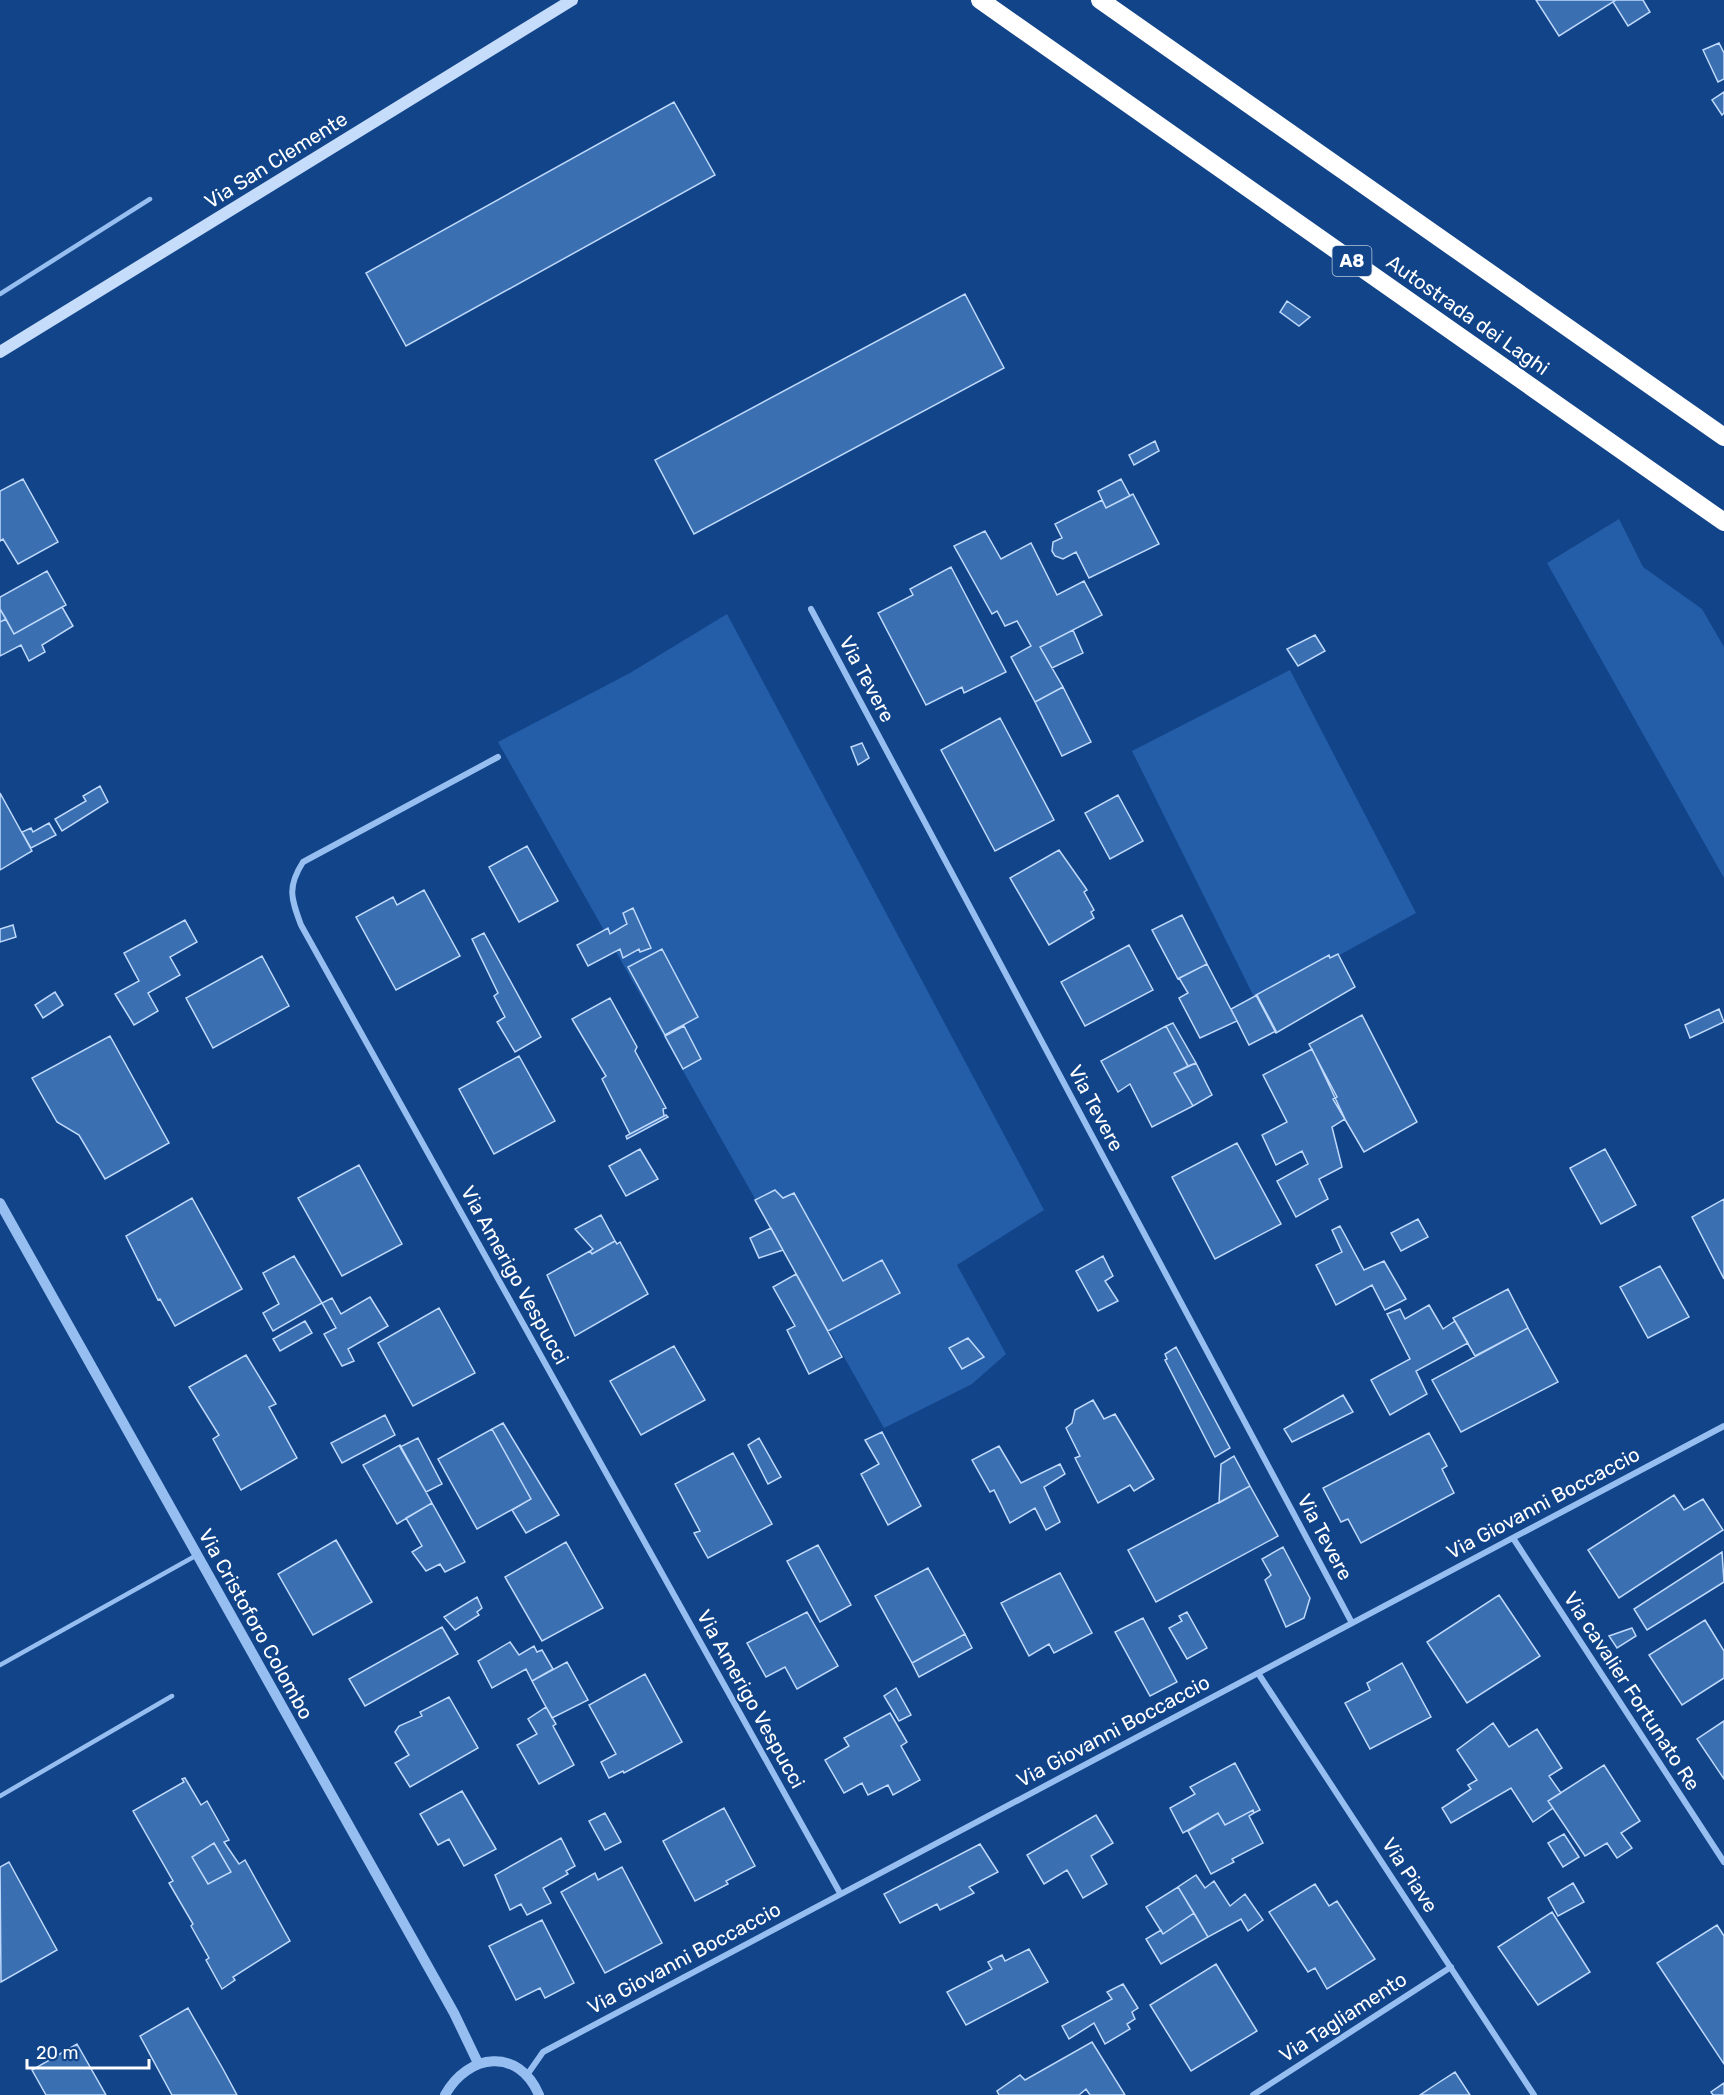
<svg xmlns="http://www.w3.org/2000/svg" width="1724" height="2095" font-family="Rubik,sans-serif">
<style>
.green{fill:#245ea8}
.building{fill:#3a6fb2;stroke:#bed9fc;stroke-width:1.5;fill-rule:evenodd}
.lines{fill:none;stroke-linecap:round;stroke-linejoin:round}
.service{stroke:#97bef0;stroke-width:4.5}
.minor{stroke:#97bef0;stroke-width:6}
.tertiary{stroke:#97bef0;stroke-width:10}
.secondary{stroke:#c5dcfb;stroke-width:12}
.motorway{stroke:#fff;stroke-width:18}
.labels{text-anchor:middle;stroke-width:4.5;stroke-linejoin:round;paint-order:stroke}
.shield{fill:#124489;stroke:#b8c7dc;stroke-width:1.5}
.shield-label{font-size:18px;font-weight:bold;fill:#fff}
.street-label{font-size:20px;fill:#fff;stroke:#124489}
</style>
<rect width="100%" height="100%" fill="#124489"/>
<path class="green" d="M1619 519 1643 567 1702 609 1724 647V878L1547 563Z
M727 614 1044 1210 957 1265 1006 1354 972 1384 884 1428 498 742 630 673Z
M1290 670 1416 913 1256 1001 1132 751Z"/>
<path class="building" d="M1536 0H1616L1559 36Z
M1616 0H1643L1650 12 1628 26 1613 2Z
M1719 43 1724 53V79L1718 82 1703 50Z
M1724 92V113L1722 115 1712 100Z
M674 102 715 175 406 346 366 273Z
M965 294 1004 368 694 534 655 460Z
M1287 301 1310 317 1299 326 1280 312Z
M1155 441 1159 451 1134 465 1129 455Z
M23 479 58 542 18 564 3 539 0 541V491Z
M1121 479 1130 496 1106 508 1098 491Z
M1133 494 1159 544 1089 578 1076 552 1063 559 1055 556 1052 551 1053 542 1062 538 1055 524 1102 500 1106 508Z
M985 531 1001 559 1031 543 1057 595 1084 581 1102 615 1040 647 1063 687 1035 702 1011 657 1031 646 1017 621 1005 626 997 611 992 614 954 546Z
M951 567 1006 672 964 693 962 687 926 705 878 613 913 595 910 589Z
M47 571 66 605 14 634 0 609V597Z
M62 607 73 626 42 645 45 652 29 661 21 645 0 656V622L6 619 14 634Z
M0 609 6 619 0 622Z
M1073 630 1083 653 1052 668 1040 647Z
M1315 635 1325 651 1298 666 1287 649Z
M1063 687 1091 742 1062 756 1035 702Z
M1000 718 1054 820 995 851 941 750Z
M862 743 869 758 858 765 851 747Z
M100 786 108 802 62 831 55 819 86 801 83 796Z
M0 793 32 851 0 870Z
M1118 795 1143 841 1110 859 1085 813Z
M49 823 56 835 31 848 22 832 31 828 33 832Z
M527 846 558 901 519 922 489 867Z
M1059 850 1085 887 1087 890 1084 892 1094 910 1091 912 1094 918 1049 945 1010 878Z
M424 890 460 956 396 990 356 917 393 897 397 905Z
M633 908 651 948 640 952 639 949 623 958 620 949 588 966 577 945 608 928 610 934 627 924 623 913Z
M1182 915 1207 964 1178 979 1152 930Z
M185 920 197 942 170 957 180 975 148 993 158 1011 134 1025 115 994 139 981 124 953Z
M13 925 16 937 0 942V929Z
M484 933 541 1037 515 1052 497 1022 505 1017 494 996 498 993 472 939Z
M1129 945 1153 990 1085 1026 1061 982Z
M662 949 698 1017 665 1035 628 967Z
M1338 954 1355 987 1276 1033 1256 995 1329 955 1330 958Z
M262 956 289 1006 213 1048 186 998Z
M1207 964 1237 1021 1200 1038 1179 998 1188 993 1179 978Z
M55 992 63 1005 43 1018 35 1005Z
M1257 995 1276 1031 1249 1045 1231 1009Z
M610 998 637 1047 635 1051 666 1108 663 1109 664 1116 630 1134 602 1079 606 1076 572 1019Z
M1719 1009 1724 1022 1690 1038 1685 1025Z
M1362 1015 1417 1122 1364 1152 1333 1099 1337 1097 1309 1044Z
M1173 1023 1196 1063 1188 1066 1166 1026Z
M684 1026 701 1059 683 1069 665 1036Z
M1166 1026 1188 1066 1174 1073 1193 1106 1152 1127 1130 1084 1118 1092 1101 1061Z
M110 1036 169 1143 105 1179 79 1135 57 1122 32 1078Z
M1312 1049 1345 1119 1332 1127 1342 1167 1319 1179 1328 1199 1296 1217 1277 1181 1308 1164 1302 1151 1276 1165 1262 1135 1287 1122 1263 1075Z
M519 1056 555 1121 494 1154 459 1089Z
M1196 1063 1212 1095 1193 1106 1174 1073Z
M666 1115 668 1117 627 1139 626 1136Z
M1237 1143 1281 1224 1215 1259 1172 1177Z
M640 1149 658 1179 626 1196 609 1166Z
M1605 1149 1636 1205 1601 1224 1570 1168Z
M359 1165 402 1244 342 1276 298 1198Z
M775 1190 783 1198 794 1193 843 1281 882 1260 900 1293 828 1331 755 1200Z
M192 1198 242 1289 175 1326 160 1299 158 1300 126 1236Z
M1724 1199V1279L1692 1217Z
M601 1215 615 1241 592 1254 590 1251 593 1249 575 1229Z
M1418 1219 1428 1237 1401 1251 1391 1233Z
M1340 1226 1364 1270 1384 1261 1406 1299 1385 1310 1372 1285 1336 1305 1316 1265 1342 1252 1332 1230Z
M771 1228 783 1250 759 1258 750 1238Z
M615 1241 617 1244 620 1242 648 1294 575 1336 547 1275 590 1251 592 1254Z
M294 1256 322 1303 273 1331 263 1313 279 1304 263 1273Z
M1103 1256 1113 1276 1105 1281 1118 1301 1098 1311 1076 1271Z
M1660 1266 1689 1317 1648 1338 1620 1287Z
M796 1274 842 1357 809 1374 787 1330 795 1326 773 1287Z
M1508 1289 1528 1328 1475 1356 1453 1318Z
M370 1297 388 1326 348 1349 354 1361 342 1366 324 1334 336 1328 322 1303 332 1298 341 1314Z
M1429 1305 1443 1329 1455 1321 1468 1343 1416 1371 1427 1394 1390 1415 1371 1380 1410 1359 1387 1314 1400 1309 1405 1319Z
M439 1308 475 1373 413 1406 378 1343Z
M305 1321 312 1333 280 1351 273 1339Z
M1528 1328 1558 1382 1461 1432 1432 1380Z
M968 1338 984 1357 962 1369 949 1348Z
M674 1346 705 1400 641 1435 610 1381Z
M1176 1347 1230 1448 1215 1457 1165 1360 1167 1359 1165 1354Z
M246 1355 276 1404 269 1407 297 1458 241 1490 213 1439 219 1435 189 1387Z
M1343 1395 1353 1412 1292 1442 1284 1429Z
M1093 1400 1104 1419 1115 1414 1154 1479 1134 1491 1130 1485 1098 1503 1075 1458 1080 1456 1066 1428 1072 1423 1075 1410Z
M385 1415 395 1435 342 1463 331 1443Z
M503 1423 559 1515 526 1533 512 1510 531 1499 492 1429Z
M492 1429 531 1499 477 1529 438 1459Z
M882 1432 921 1506 888 1525 861 1474 879 1464 865 1440Z
M1429 1433 1447 1466 1442 1469 1454 1493 1361 1543 1348 1519 1341 1522 1323 1488Z
M418 1438 442 1484 426 1492 400 1447Z
M759 1438 781 1477 768 1484 748 1445Z
M400 1445 432 1503 397 1524 363 1465Z
M999 1446 1021 1483 1060 1464 1065 1474 1044 1487 1060 1522 1046 1530 1035 1508 1010 1523 994 1490 990 1492 972 1460Z
M733 1453 772 1524 708 1558 694 1533 700 1531 675 1484Z
M1234 1456 1250 1486 1219 1503 1221 1464Z
M1250 1486 1278 1536 1156 1602 1128 1550Z
M1674 1495 1684 1510 1703 1499 1723 1530 1619 1598 1588 1550Z
M432 1503 465 1562 445 1572 440 1564 426 1571 412 1552 422 1546 406 1518Z
M336 1540 372 1602 313 1635 278 1574Z
M566 1542 603 1608 542 1641 505 1577Z
M818 1545 851 1605 820 1622 787 1561Z
M1283 1547 1310 1598 1304 1618 1286 1627 1265 1580 1271 1575 1262 1559Z
M1722 1552 1724 1582 1647 1630 1634 1609Z
M928 1568 965 1634 912 1663 875 1596Z
M1060 1573 1092 1633 1054 1653 1049 1644 1029 1656 1001 1603Z
M1499 1595 1540 1656 1467 1703 1427 1642Z
M477 1597 482 1608 477 1612 479 1615 455 1630 444 1617Z
M807 1612 838 1666 797 1689 785 1667 766 1677 747 1643Z
M1187 1612 1207 1648 1187 1659 1169 1628 1182 1621 1179 1616Z
M1143 1618 1177 1682 1150 1696 1115 1632Z
M1705 1620 1724 1651V1678L1682 1705 1649 1655Z
M442 1627 458 1654 365 1706 349 1679Z
M1632 1628 1636 1636 1617 1648 1609 1636Z
M965 1634 972 1648 919 1677 912 1663Z
M510 1642 519 1655 534 1646 537 1652 542 1650 553 1669 532 1681 526 1669 492 1688 478 1661Z
M567 1662 588 1700 552 1718 532 1681Z
M1402 1663 1431 1717 1370 1749 1345 1703 1370 1690 1367 1683Z
M645 1674 682 1742 624 1773 623 1771 609 1778 601 1762 616 1754 589 1705Z
M896 1688 911 1715 899 1721 884 1696Z
M449 1697 478 1748 410 1787 395 1763 409 1755 395 1732 399 1726 422 1716 420 1712Z
M546 1707 556 1724 553 1726 574 1765 539 1784 517 1745 537 1734 528 1719Z
M890 1713 907 1742 901 1746 920 1780 893 1795 888 1785 868 1795 862 1783 844 1793 825 1760 849 1746 844 1738Z
M1724 1721V1779L1697 1739Z
M1493 1723 1509 1747 1537 1729 1562 1768 1549 1776 1561 1793 1548 1801 1553 1808 1533 1822 1511 1788 1451 1823 1442 1808 1471 1789 1468 1785 1477 1780 1457 1750Z
M1235 1763 1260 1810 1254 1813 1253 1810 1225 1825 1218 1813 1183 1833 1170 1808 1195 1794 1190 1787Z
M1604 1765 1640 1821 1621 1833 1632 1848 1617 1858 1607 1843 1585 1856 1548 1801Z
M185 1778 201 1805 207 1801 229 1840 224 1842 239 1864 245 1860 290 1941 233 1977 235 1980 222 1989 206 1960 209 1958 191 1926 193 1924 169 1883 173 1881 133 1811 184 1782 182 1779ZM214 1843 231 1872 208 1884 192 1857Z
M462 1791 496 1849 464 1866 449 1839 438 1845 420 1814Z
M724 1808 755 1866 726 1881 728 1884 695 1901 663 1841Z
M1253 1810 1254 1813 1249 1816 1263 1843 1232 1859 1234 1862 1211 1874 1188 1831 1218 1813 1225 1825Z
M605 1813 621 1842 605 1850 589 1821Z
M1096 1815 1113 1843 1091 1856 1107 1884 1083 1898 1067 1870 1044 1884 1027 1855Z
M1564 1834 1579 1857 1563 1867 1548 1843Z
M561 1838 575 1866 566 1871 568 1874 543 1888 551 1903 527 1915 521 1904 510 1910 495 1875Z
M214 1843 231 1872 208 1884 192 1857Z
M980 1844 998 1872 969 1887 974 1893 940 1910 937 1904 900 1923 884 1894Z
M9 1862 57 1950 1 1982 0 1867Z
M622 1867 662 1943 605 1973 561 1892 595 1873 598 1880Z
M1196 1875 1205 1888 1214 1881 1230 1906 1245 1894 1263 1920 1248 1931 1241 1919 1208 1937 1178 1887Z
M1573 1883 1584 1902 1558 1916 1548 1898Z
M1315 1884 1329 1906 1337 1901 1375 1959 1327 1989 1315 1968 1308 1972 1269 1912Z
M1178 1887 1194 1913 1163 1934 1146 1907Z
M1552 1912 1590 1972 1538 2005 1498 1947Z
M1194 1913 1208 1937 1161 1964 1146 1939 1161 1930 1163 1934Z
M542 1920 574 1983 545 1998 540 1988 516 2000 489 1946Z
M1717 1925 1724 1936V2064L1657 1963Z
M1029 1949 1048 1982 966 2025 947 1992 992 1969 988 1962 1002 1955 1005 1961Z
M1216 1964 1257 2031 1191 2071 1150 2005Z
M1123 1984 1138 2008 1132 2012 1135 2019 1127 2024 1130 2029 1105 2044 1094 2023 1069 2039 1062 2026 1112 1999 1107 1992Z
M188 2008 223 2069 237 2095H172L140 2036Z
M1092 2042 1125 2095H1090L1086 2089 1079 2095H999L997 2091 1020 2075 1025 2080Z
M77 2044 106 2095H46L32 2070Z
M1455 2072 1470 2095H1420L1438 2083Z
M1724 2083V2095H1713L1711 2092Z"/>
<g class="lines">
<path class="service" d="M0 294 150 199
M0 1665 197 1555
M0 1796 172 1696"/>
<path class="minor" d="M811 609 1352 1623
M498 757 303 862C287 887 291 898 301 925L840 1893
M1513 1538 1724 1862
M1258 1673 1534 2095
M527 2075 543 2052 1724 1426
M1253 2095 1451 1967"/>
<path class="tertiary" d="M0 1203 454 2013 478 2063
M445 2095C468 2053 519 2047 539 2095"/>
<path class="secondary" d="M0 352 572 0"/>
<path class="motorway" d="M980 0 1724 522
M1100 0 1724 437"/>
</g>
<g class="labels">
<rect class="shield" x="1332.5" y="246" width="39" height="30" rx="4.5"/>
<g class="shield-label">
<text x="1352" y="267">A8</text>
</g>
<g class="street-label">
<text transform="translate(276 160) rotate(-32)" y="7">Via San Clemente</text>
<text transform="translate(1468 315) rotate(35)" y="7">Autostrada dei Laghi</text>
<text transform="translate(867 679) rotate(62)" y="7">Via Tevere</text>
<text transform="translate(1096 1108) rotate(62)" y="7">Via Tevere</text>
<text transform="translate(515 1275) rotate(61)" y="7">Via Amerigo Vespucci</text>
<text transform="translate(1543 1503) rotate(-28)" y="7">Via Giovanni Boccaccio</text>
<text transform="translate(1325 1537) rotate(62)" y="7">Via Tevere</text>
<text transform="translate(256 1624) rotate(61)" y="7">Via Cristoforo Colombo</text>
<text transform="translate(1632 1691) rotate(57)" y="7">Via cavalier Fortunato Re</text>
<text transform="translate(751 1699) rotate(61)" y="7">Via Amerigo Vespucci</text>
<text transform="translate(1113 1731) rotate(-28)" y="7">Via Giovanni Boccaccio</text>
<text transform="translate(1410 1875) rotate(57)" y="7">Via Piave</text>
<text transform="translate(684 1958) rotate(-28)" y="7">Via Giovanni Boccaccio</text>
<text transform="translate(1343 2017) rotate(-33)" y="7">Via Tagliamento</text>
</g>
</g>
<path d="M27 2059v9h122v-9" fill="none" stroke="#ffffff" stroke-width="3"/>
<text x="36" y="2059" font-size="18" fill="#ffffff" stroke="#124489" stroke-width="4.5" paint-order="stroke">20 m</text>
</svg>
